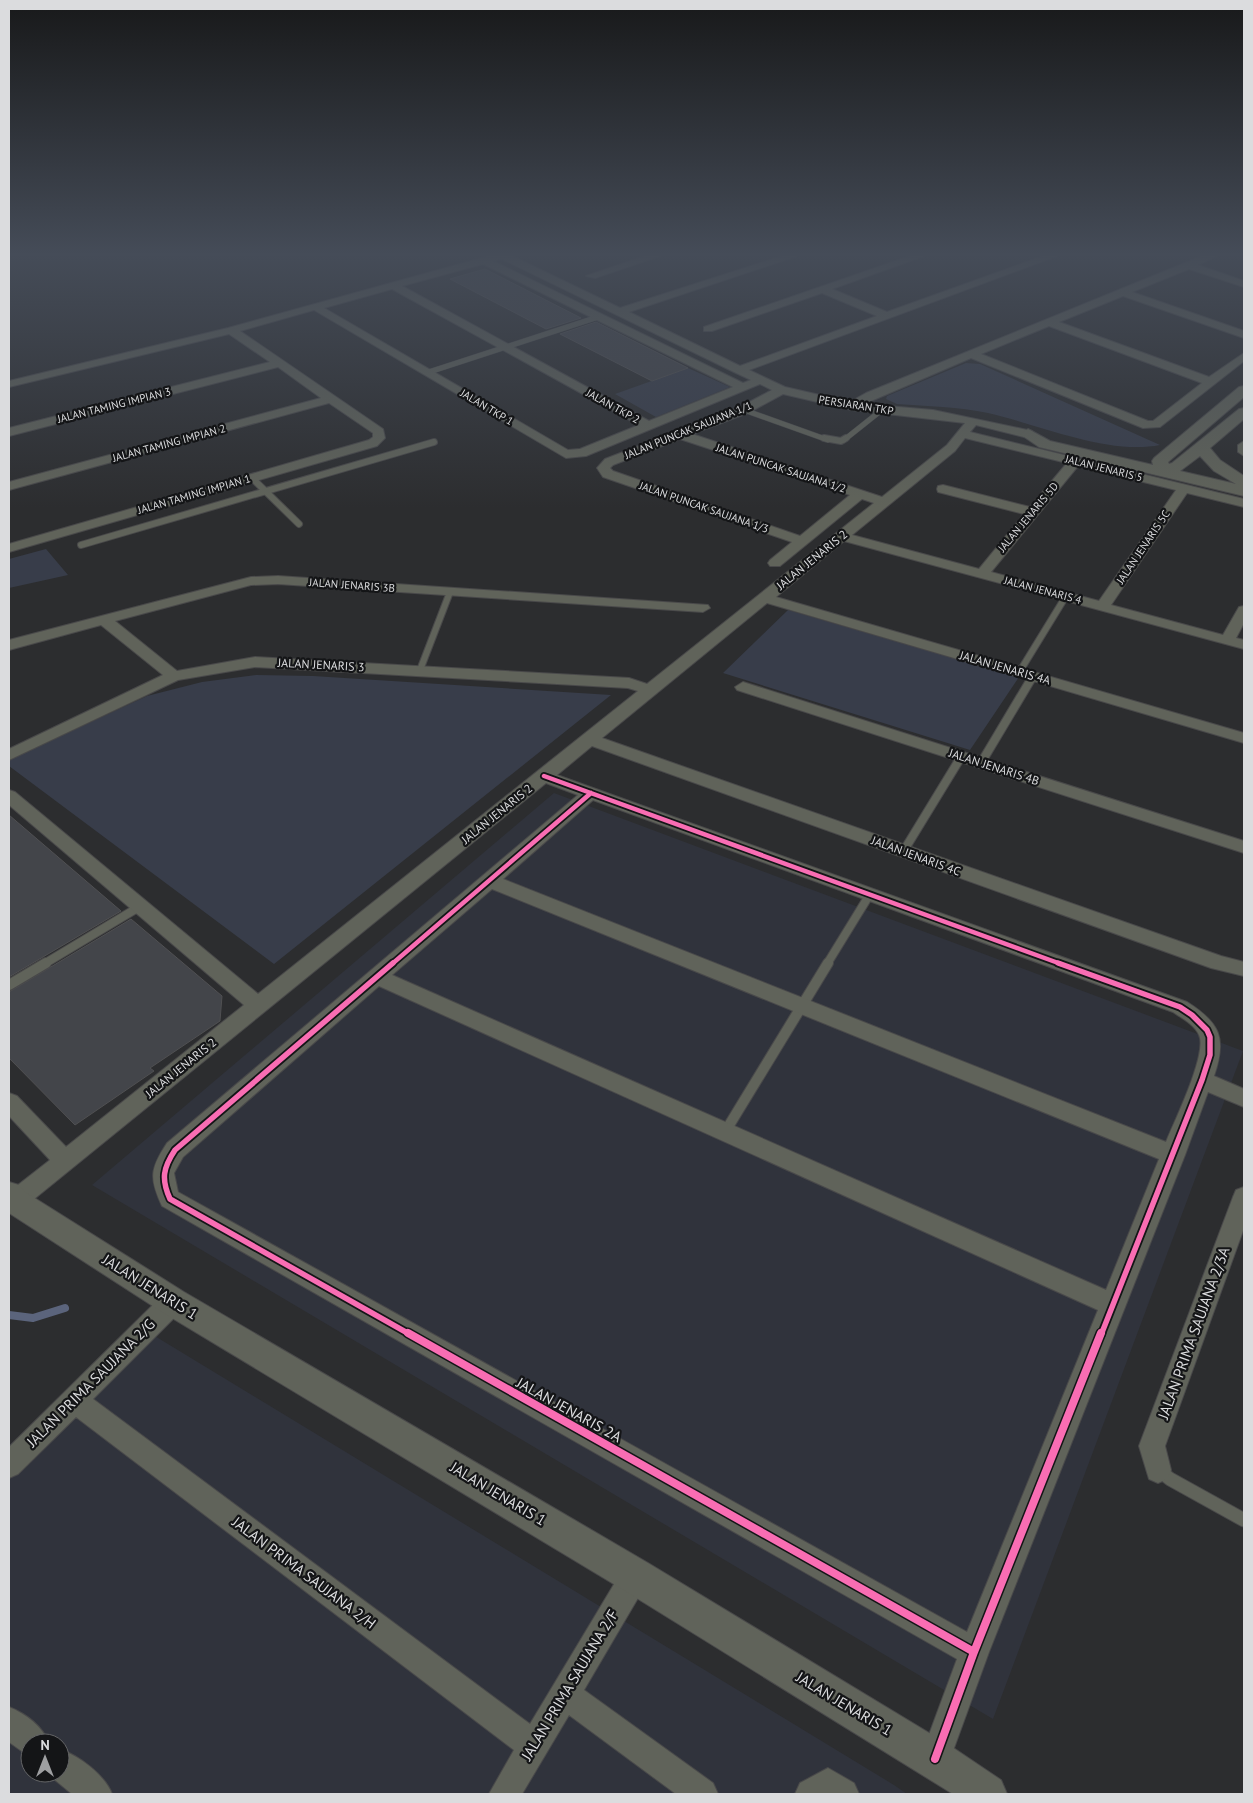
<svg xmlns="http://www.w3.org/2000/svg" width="1253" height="1803" font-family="'PT Sans',sans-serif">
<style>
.built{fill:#30333c;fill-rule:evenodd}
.green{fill:#383d4a}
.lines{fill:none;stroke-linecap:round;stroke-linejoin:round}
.stream{stroke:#5b647c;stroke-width:8}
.building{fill:#43454a;stroke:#505052}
.service-far4-casing{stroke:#49494a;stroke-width:6}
.service-far3-casing{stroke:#49494a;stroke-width:8}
.service-far2-casing{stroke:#49494a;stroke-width:10}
.service-far1-casing{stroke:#49494a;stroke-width:12}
.service-casing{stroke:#49494a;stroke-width:15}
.minor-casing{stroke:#49494a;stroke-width:2}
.tertiary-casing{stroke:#49494a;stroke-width:2}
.service-far4{stroke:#60635a;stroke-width:5}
.service-far3{stroke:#60635a;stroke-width:6}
.service-far2{stroke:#60635a;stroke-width:8}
.service-far1{stroke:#60635a;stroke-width:10}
.service{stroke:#60635a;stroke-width:13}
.minor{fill:#60635a;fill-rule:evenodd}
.tertiary{fill:#60635a;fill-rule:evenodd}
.cycleway-far2-casing{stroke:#141517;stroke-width:8}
.cycleway-far1-casing{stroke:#141517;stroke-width:9}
.cycleway-casing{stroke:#141517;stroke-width:11}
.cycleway-far2{stroke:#f96db3;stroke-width:4.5}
.cycleway-far1{stroke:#f96db3;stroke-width:5.5}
.cycleway{stroke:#f96db3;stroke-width:8}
.labels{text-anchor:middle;stroke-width:4.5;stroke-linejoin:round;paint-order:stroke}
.far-street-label{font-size:11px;fill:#dbdcde;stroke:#141517}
.street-label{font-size:12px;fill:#dbdcde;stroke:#141517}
.near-street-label{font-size:15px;fill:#dbdcde;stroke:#141517}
</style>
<rect width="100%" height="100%" fill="#2c2d2f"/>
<path class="built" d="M554 793 1243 1051 993 1719 92 1185Z
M135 1324 894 1785 907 1794H9V1447ZM30 1743H60V1773H30Z"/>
<path class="green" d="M966 363 980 364 1160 445C1107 455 1041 425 988 413 959 407 927 406 897 404L886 399 887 396Z
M688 368 730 387 656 417 615 394Z
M46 549 68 575 9 588V559Z
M788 610 1019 677 970 750 723 673Z
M256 675 313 676 611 695 274 964 9 766V760L147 696 202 682Z"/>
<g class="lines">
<path class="stream" d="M9 1315 33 1318 65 1308"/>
</g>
<path class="building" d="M485 269 581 318 546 329 450 279Z
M596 322 688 368 652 381 560 334Z
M9 815 121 911 9 977Z
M131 919 222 996 220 1021 150 1068 154 1071 75 1125 9 1058V992Z"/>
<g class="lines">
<g class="service-far4-casing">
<path id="service-far4" d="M429 372 598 317
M744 410 828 440
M844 440 883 409"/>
</g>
<g class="service-far3-casing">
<path id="service-far3" d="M824 438 841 441 846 438
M252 478 299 524
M81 545 434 442
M420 670 450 592
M1020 671 1066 596"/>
</g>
<g class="service-far2-casing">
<path id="service-far2" d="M1019 672 1020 670
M981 763 1033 676
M903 852 961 757
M44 964 139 907
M827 964 870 894"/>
</g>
<g class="service-far1-casing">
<path id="service-far1" d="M9 985 46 963
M725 1132 828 963"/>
</g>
<g class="service-casing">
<path id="service" d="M1160 1471 1170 1479 1244 1520"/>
</g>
<g class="minor-casing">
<path id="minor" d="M489 256H512L620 308 782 256H797L629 312 740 366 877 316 822 293 712 331H704V327L910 256H924L832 289 887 312 1043 256H1057L749 370 785 387 850 402 866 393 1202 256H1216L1198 265 1244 281V287L1189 269 1132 292 1244 331V338L1123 296 1059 322 1209 377 1244 353V361L1160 427 1143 428 971 358 864 404 933 410 1032 431 1034 434 1032 437 1028 438 976 425 970 432 1244 499V507L1187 493 1111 605 1223 635 1239 607 1244 606V623L1236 638 1244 640V649L844 541 776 597 1244 733V743L767 603 602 738 1221 956 1244 962V976L1211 968 592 746 557 775 1187 1002C1220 1023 1227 1038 1214 1076L1244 1089V1107L1208 1092 1185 1155 989 1652 950 1759 946 1770 935 1774 924 1770 920 1759 957 1659 162 1206C149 1178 150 1169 167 1143L578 795 546 783 23 1208 15 1211 9 1209V1192L50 1160 9 1116V1093L17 1096 66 1147 244 1005 9 805V790L15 792 258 994 638 691 628 688 255 667 178 680 9 760V749L163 675 101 625 9 650V640L251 577 278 576 708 605 710 608 703 612 278 584 251 585 115 621 177 671 255 657 629 678 647 684 874 503 862 499 780 566H770L768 563 770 560 792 542 603 477 597 468 605 459 740 407 772 390 760 384 586 456 566 458 314 310 240 331 383 429 385 438 377 446 9 552V544L369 440 373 437V433L329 403 9 490V482L321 398 278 367 9 436V428L270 362 229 334 9 387V381L228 328ZM502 259 734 372 751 380 743 383 493 261ZM483 264 733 387 649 421 402 286ZM392 289 639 425 580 449 568 450 324 308ZM1049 326 1202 383 1153 421H1148L981 354ZM783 394 852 410 965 423 947 445 882 497 692 434 748 413ZM965 438 1067 463 1030 507 943 485 938 486 937 489 938 492 1024 514 979 569 852 535 955 451ZM680 439 850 495 800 536 613 471 610 468 613 465ZM1078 466 1176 490 1099 601 991 572ZM593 800 1173 1012C1182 1018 1195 1025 1199 1035 1208 1053 1174 1122 1166 1142L503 879ZM492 889 1159 1159 1106 1290 392 975ZM379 986 1098 1310 967 1632 178 1192 174 1173 183 1157Z
M645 256H660L595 278 586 276Z
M1244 441V456L1238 452V445Z
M743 682 1244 841V853L737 690 735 687Z
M1244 1187V1228L1165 1446 1171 1470 1167 1479 1158 1483 1149 1479 1139 1446 1233 1197 1236 1190Z
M173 1291 182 1294 185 1302 182 1310 93 1399 530 1724 625 1566 635 1562 645 1566 649 1576 645 1586 584 1690 713 1783 718 1794H676L569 1715 522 1794H489L514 1750 76 1417 18 1474 9 1478V1447L164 1294Z
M9 1707C26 1714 42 1726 49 1743H30V1757L9 1742Z
M60 1749C79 1756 105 1775 112 1794H72L49 1775 48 1773H60Z
M828 1768 854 1783 859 1794H795L800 1783Z"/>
</g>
<g class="tertiary-casing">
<path id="tertiary" d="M1244 386V397L1168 462 1169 464 1172 463 1239 409 1244 408V419L1210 448 1220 460 1244 476V496L1039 447 1020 434 1028 429 1050 441 1153 465 1152 461 1154 458 1239 387ZM1200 456 1214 471 1236 484 1180 471Z
M9 1182 19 1185 25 1192 184 1292 648 1563 949 1745 1001 1780 1007 1794H953L622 1589 162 1312 9 1213Z"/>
</g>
<use href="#service-far4" class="service-far4"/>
<use href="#service-far3" class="service-far3"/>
<use href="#service-far2" class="service-far2"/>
<use href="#service-far1" class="service-far1"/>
<use href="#service" class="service"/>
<use href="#minor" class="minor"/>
<use href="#tertiary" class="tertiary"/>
<g class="cycleway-far2-casing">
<path id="cycleway-far2" d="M544 776 1061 964
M392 964 591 793"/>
</g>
<g class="cycleway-far1-casing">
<path id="cycleway-far1" d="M393 963 175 1150C163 1168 161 1179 170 1199L411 1335
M1058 963 1180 1007 1192 1015 1207 1030 1210 1037V1055L1202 1080 1101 1335"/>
</g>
<g class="cycleway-casing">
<path id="cycleway" d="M408 1333 974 1652
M935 1759 974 1652 1101 1333"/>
</g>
<use href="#cycleway-far2" class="cycleway-far2"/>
<use href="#cycleway-far1" class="cycleway-far1"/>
<use href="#cycleway" class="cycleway"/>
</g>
<linearGradient id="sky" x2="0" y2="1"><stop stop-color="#18191a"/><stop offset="0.5" stop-color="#454c58"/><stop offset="1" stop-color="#454c58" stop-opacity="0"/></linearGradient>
<rect width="1253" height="508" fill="url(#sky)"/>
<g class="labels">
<g class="far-street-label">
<text transform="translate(114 405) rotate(-14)" y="4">JALAN TAMING IMPIAN 3</text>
<text transform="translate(856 405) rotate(9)" y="4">PERSIARAN TKP</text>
<text transform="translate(613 406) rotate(29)" y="4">JALAN TKP 2</text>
<text transform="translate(487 407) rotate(31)" y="4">JALAN TKP 1</text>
<text transform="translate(688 430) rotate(-22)" y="4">JALAN PUNCAK SAUJANA 1/1</text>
<text transform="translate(169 443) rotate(-15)" y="4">JALAN TAMING IMPIAN 2</text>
<text transform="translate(781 468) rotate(18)" y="4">JALAN PUNCAK SAUJANA 1/2</text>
<text transform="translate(1104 468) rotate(14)" y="4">JALAN JENARIS 5</text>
<text transform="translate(194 494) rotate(-16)" y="4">JALAN TAMING IMPIAN 1</text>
<text transform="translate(704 507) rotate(19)" y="4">JALAN PUNCAK SAUJANA 1/3</text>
<text transform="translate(1028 517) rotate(-50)" y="4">JALAN JENARIS 5D</text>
<text transform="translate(1143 547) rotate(-56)" y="4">JALAN JENARIS 5C</text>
<text transform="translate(352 585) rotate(4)" y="4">JALAN JENARIS 3B</text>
<text transform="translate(1043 590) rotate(15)" y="4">JALAN JENARIS 4</text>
</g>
<g class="street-label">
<text transform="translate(812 560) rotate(-39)" y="4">JALAN JENARIS 2</text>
<text transform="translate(321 665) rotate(3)" y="4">JALAN JENARIS 3</text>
<text transform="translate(1005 668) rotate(16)" y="4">JALAN JENARIS 4A</text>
<text transform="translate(994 767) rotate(18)" y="4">JALAN JENARIS 4B</text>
<text transform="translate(497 814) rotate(-39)" y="4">JALAN JENARIS 2</text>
<text transform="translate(916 856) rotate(20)" y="4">JALAN JENARIS 4C</text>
<text transform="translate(181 1068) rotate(-39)" y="4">JALAN JENARIS 2</text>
</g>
<g class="near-street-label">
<text transform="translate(150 1287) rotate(32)" y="5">JALAN JENARIS 1</text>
<text transform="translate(1194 1333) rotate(-70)" y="5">JALAN PRIMA SAUJANA 2/3A</text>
<text transform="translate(91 1383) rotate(-45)" y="5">JALAN PRIMA SAUJANA 2/G</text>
<text transform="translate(569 1410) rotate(29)" y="5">JALAN JENARIS 2A</text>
<text transform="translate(498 1494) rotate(31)" y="5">JALAN JENARIS 1</text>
<text transform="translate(304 1573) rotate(37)" y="5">JALAN PRIMA SAUJANA 2/H</text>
<text transform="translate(570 1685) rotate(-59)" y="5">JALAN PRIMA SAUJANA 2/F</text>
<text transform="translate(844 1704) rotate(31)" y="5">JALAN JENARIS 1</text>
</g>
</g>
<rect width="1253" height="1803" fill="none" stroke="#dbdcde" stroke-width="20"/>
<g transform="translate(45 1758)"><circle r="24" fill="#141517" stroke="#646567"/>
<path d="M0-4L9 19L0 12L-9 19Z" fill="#9e9fa1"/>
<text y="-8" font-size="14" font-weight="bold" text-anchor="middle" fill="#dbdcde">N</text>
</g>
</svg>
